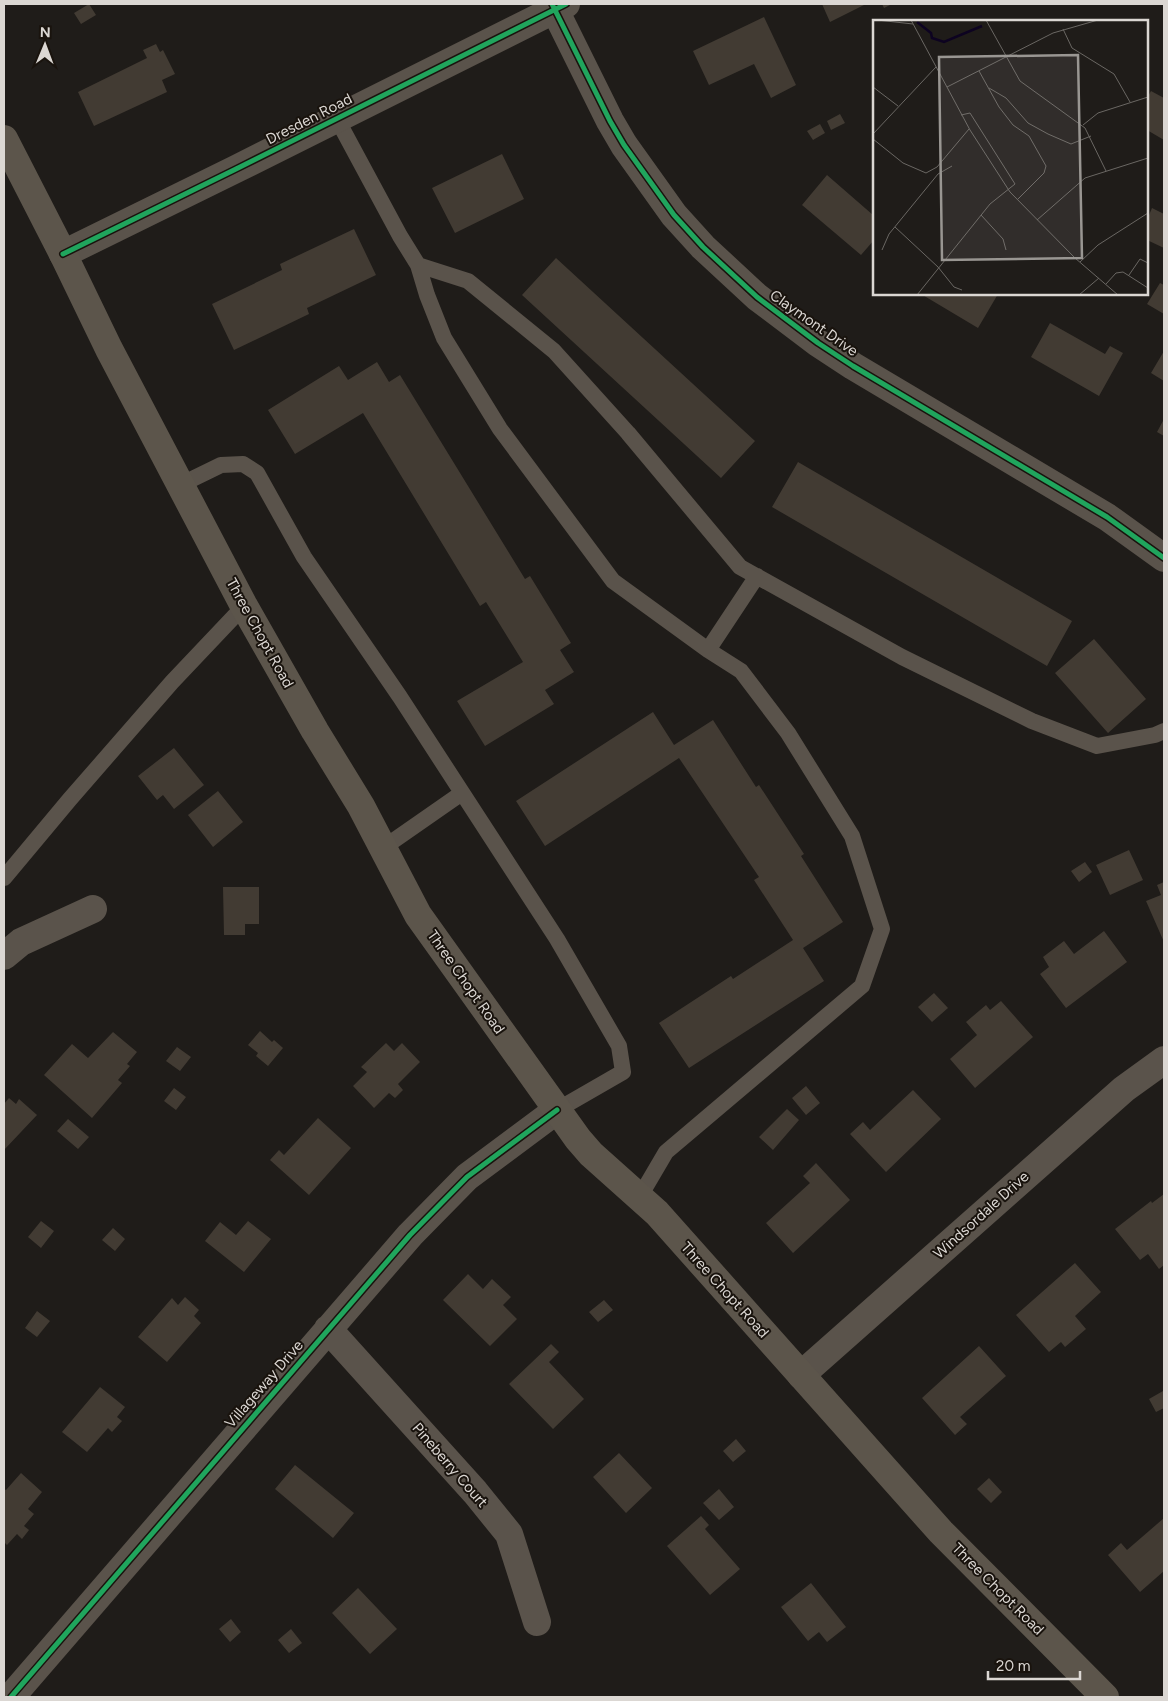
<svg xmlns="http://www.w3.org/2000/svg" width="1168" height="1701" font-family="Figtree,sans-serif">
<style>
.building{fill:#423b33}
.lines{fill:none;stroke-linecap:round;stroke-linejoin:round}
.lane{stroke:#5a534b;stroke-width:16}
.street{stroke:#5a534b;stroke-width:28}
.secondary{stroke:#5c554b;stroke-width:28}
.cycleway-casing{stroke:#19130d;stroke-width:8}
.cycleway{stroke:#20a55d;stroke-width:5}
.labels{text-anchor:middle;stroke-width:4;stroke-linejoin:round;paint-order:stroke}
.street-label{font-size:15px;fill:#dbd7d3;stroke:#19130d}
.inset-river{fill:none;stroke:#0d0321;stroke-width:2.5}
.inset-road{fill:none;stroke:#6a6763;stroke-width:1}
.view{fill:#999692;fill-opacity:0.15;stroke:#999692;stroke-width:2.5}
.inset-edge{fill:none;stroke:#dbd7d3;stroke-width:2.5}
</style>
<rect width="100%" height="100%" fill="#1f1c19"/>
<path class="building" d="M89 4 96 15 81 24 74 13Z
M822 4H866L830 22Z
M882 4H892L884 8Z
M764 17 796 85 771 98 754 64 709 85 693 51Z
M156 44 160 52 163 50 175 74 162 80 167 92 94 126 78 92 147 58 143 50Z
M1151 91 1164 98V140L1147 130V98Z
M840 114 845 123 831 130 827 121Z
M820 124 825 133 813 140 807 131Z
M502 154 524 199 455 233 432 188Z
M827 175 873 215 874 213V240L861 255 802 205Z
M1152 208 1164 214V248L1147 240V220Z
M354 229 376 275 307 308 309 314 234 350 212 304 282 270 280 264Z
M556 258 755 441 721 478 522 295Z
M1160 283 1164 285V314L1147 304Z
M921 294H998L978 328Z
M1050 323 1105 354 1110 346 1123 353 1099 396 1031 357Z
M1164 351V381L1151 373Z
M377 362 389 382 400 375 525 579 530 576 571 643 560 650 574 672 545 690 554 704 485 746 457 701 523 662 486 602 480 606 363 413 295 454 268 410 339 366 348 380Z
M1164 419V436L1157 432Z
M798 462 1072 621 1047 666 772 507Z
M1094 639 1146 699 1108 733 1055 673Z
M653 712 674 745 713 720 756 787 759 785 804 854 801 856 843 922 803 948 824 981 689 1068 659 1023 731 976 733 979 793 940 754 880 759 877 679 758 545 846 516 801Z
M174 748 204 785 174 809 163 795 157 800 138 776Z
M218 791 243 822 213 847 188 815Z
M1129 850 1143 880 1110 895 1096 865Z
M1085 862 1092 872 1079 882 1071 871Z
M1164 882V942L1146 901 1161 895 1157 885Z
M223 887H259V924H245V935H224Z
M1104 931 1127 962 1066 1008 1040 974 1049 967 1043 957 1064 941 1074 954Z
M934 993 948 1008 932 1022 918 1007Z
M1001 1001 1033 1037 975 1088 950 1059 977 1035 966 1022 986 1005 990 1010Z
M260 1031 272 1042 274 1040 283 1048 268 1066 256 1056 258 1053 248 1045Z
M113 1032 137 1052 127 1064 130 1066 118 1080 122 1083 92 1118 44 1075 72 1044 88 1058Z
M386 1043 394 1051 402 1043 420 1062 398 1084 403 1090 395 1098 389 1093 374 1108 353 1086 367 1072 361 1067Z
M177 1047 191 1057 180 1071 166 1061Z
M806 1086 820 1103 806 1115 792 1098Z
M174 1088 186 1097 176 1110 164 1101Z
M913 1090 941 1119 886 1172 850 1134 863 1122 870 1130Z
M9 1098 16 1104 19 1099 37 1115 4 1150V1104Z
M787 1109 799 1120 773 1150 759 1137Z
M318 1118 351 1148 309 1195 270 1160 279 1150 284 1155Z
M68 1119 89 1137 78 1149 57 1131Z
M816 1163 850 1200 793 1253 766 1223 810 1183 803 1176Z
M1164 1194V1265L1159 1269 1148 1254 1140 1260 1115 1229 1151 1201 1152 1203Z
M41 1221 54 1231 41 1248 28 1237Z
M248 1221 271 1239 244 1272 205 1241 220 1222 236 1235Z
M113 1228 125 1239 115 1251 102 1240Z
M1075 1263 1101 1292 1075 1316 1086 1329 1065 1347 1061 1342 1049 1352 1016 1315Z
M468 1274 483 1289 492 1279 511 1297 503 1305 517 1319 490 1346 443 1300Z
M185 1297 199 1310 194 1316 201 1323 167 1362 138 1337 172 1298 178 1305Z
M604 1300 613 1310 598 1322 589 1312Z
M37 1311 50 1321 37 1337 25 1328Z
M551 1344 559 1352 549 1362 584 1399 553 1429 509 1384Z
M979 1346 1006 1376 960 1417 967 1424 955 1435 922 1398Z
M100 1387 125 1407 117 1417 122 1421 112 1432 108 1428 87 1452 62 1432Z
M1163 1391 1164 1408 1156 1412 1149 1399Z
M736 1439 746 1451 733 1462 723 1451Z
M619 1453 652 1488 626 1513 593 1477Z
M295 1465 354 1513 333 1538 275 1489Z
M21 1473 42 1492 28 1509 34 1514 24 1526 29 1530 22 1539 17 1534 7 1545 4 1542V1489L6 1490Z
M989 1478 1002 1492 991 1503 977 1489Z
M719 1489 734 1507 719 1520 703 1503Z
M701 1516 709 1525 705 1529 740 1569 710 1595 667 1546Z
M1164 1518V1571L1140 1592 1108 1555 1121 1543 1127 1550Z
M811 1583 846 1627 827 1642 819 1632 808 1641 781 1607Z
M358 1588 397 1629 370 1654 332 1613Z
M231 1619 241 1632 230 1642 219 1629Z
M291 1629 302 1643 289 1653 278 1640Z"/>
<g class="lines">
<path class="lane" d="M337 119 400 236 418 265 427 295 444 338 500 429 613 581 708 650 741 671 788 733 852 836 882 929 862 986 666 1152 639 1198
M418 265 468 281 554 351 628 433 740 567 902 657 1032 721 1097 746 1155 735 1164 731
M180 485 221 465 243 464 257 473 304 557 400 697 557 939 619 1046 623 1072 557 1110
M708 650 757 576
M383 848 462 793
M4 878 70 799 172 682 244 606"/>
<path class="street" d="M552 4 610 121 624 145 674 215 703 247 757 297 818 343 853 366 1107 517 1164 558
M63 254 236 169 566 4
M4 956 21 942 93 909
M328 1329 475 1492 509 1534 537 1622
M801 1375 1124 1089 1164 1060
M11 1697 410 1235 467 1177 557 1110"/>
<path class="secondary" d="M4 139 63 254 109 349 244 606 315 731 361 806 418 915 578 1139 591 1154 657 1213 941 1532 1105 1697"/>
<g class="cycleway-casing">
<path id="cycleway" d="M552 4 610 121 624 145 674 215 703 247 757 297 818 343 853 366 1107 517 1164 558
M63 254 236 169 566 4
M11 1697 410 1235 467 1177 557 1110"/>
</g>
<use href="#cycleway" class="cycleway"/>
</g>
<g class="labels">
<g class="street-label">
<text transform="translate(309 119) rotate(-27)" y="5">Dresden Road</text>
<text transform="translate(814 323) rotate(35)" y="5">Claymont Drive</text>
<text transform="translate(260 633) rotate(61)" y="5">Three Chopt Road</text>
<text transform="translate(466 982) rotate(55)" y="5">Three Chopt Road</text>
<text transform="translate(981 1215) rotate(-42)" y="5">Windsordale Drive</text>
<text transform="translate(725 1290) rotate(48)" y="5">Three Chopt Road</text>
<text transform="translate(264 1384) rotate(-49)" y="5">Villageway Drive</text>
<text transform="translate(450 1465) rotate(49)" y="5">Pineberry Court</text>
<text transform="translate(998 1589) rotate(45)" y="5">Three Chopt Road</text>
</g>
</g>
<g transform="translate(873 20)">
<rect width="275" height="275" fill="#1f1c19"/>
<path class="inset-river" d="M44 2 58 13 59 18 71 22 109 6"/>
<path class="inset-road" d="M4 0 40 4M38 0 97 110 137 172 202 238 245 275M113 0 147 61 212 108 233 151M190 9 199 28 241 54 257 82M106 51 126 87 140 105 156 116 173 146 171 153 145 179M0 67 25 86M74 67 180 13 225 0M116 68 133 78 155 103 175 114 198 124 218 116M210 105 225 93 275 77M0 114 63 47M0 119 30 143 53 153 64 147 96 109M108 195 130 219 133 230M164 200 212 158 275 138M22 207 65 247 81 267 89 270M9 230 16 214 65 154 79 146M207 242 225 225 275 193M256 255 267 239 275 243M233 264 243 253 250 252 275 268M44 275 117 184 142 164 97 93 88 95M206 275 226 258"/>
<path class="view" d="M205 35 209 238 69 240 66 37Z"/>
<rect width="275" height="275" class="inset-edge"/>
</g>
<rect width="1168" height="1701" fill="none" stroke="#dbd7d3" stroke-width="10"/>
<g transform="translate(45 45) rotate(1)" stroke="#19130d" stroke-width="4" paint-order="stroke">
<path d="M0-4L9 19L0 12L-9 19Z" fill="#dbd7d3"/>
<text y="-8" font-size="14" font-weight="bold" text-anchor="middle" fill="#dbd7d3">N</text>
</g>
<path d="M988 1671v8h92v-8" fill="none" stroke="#dbd7d3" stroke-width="2.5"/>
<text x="996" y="1671" font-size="15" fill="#dbd7d3" stroke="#19130d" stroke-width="4" paint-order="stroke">20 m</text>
</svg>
